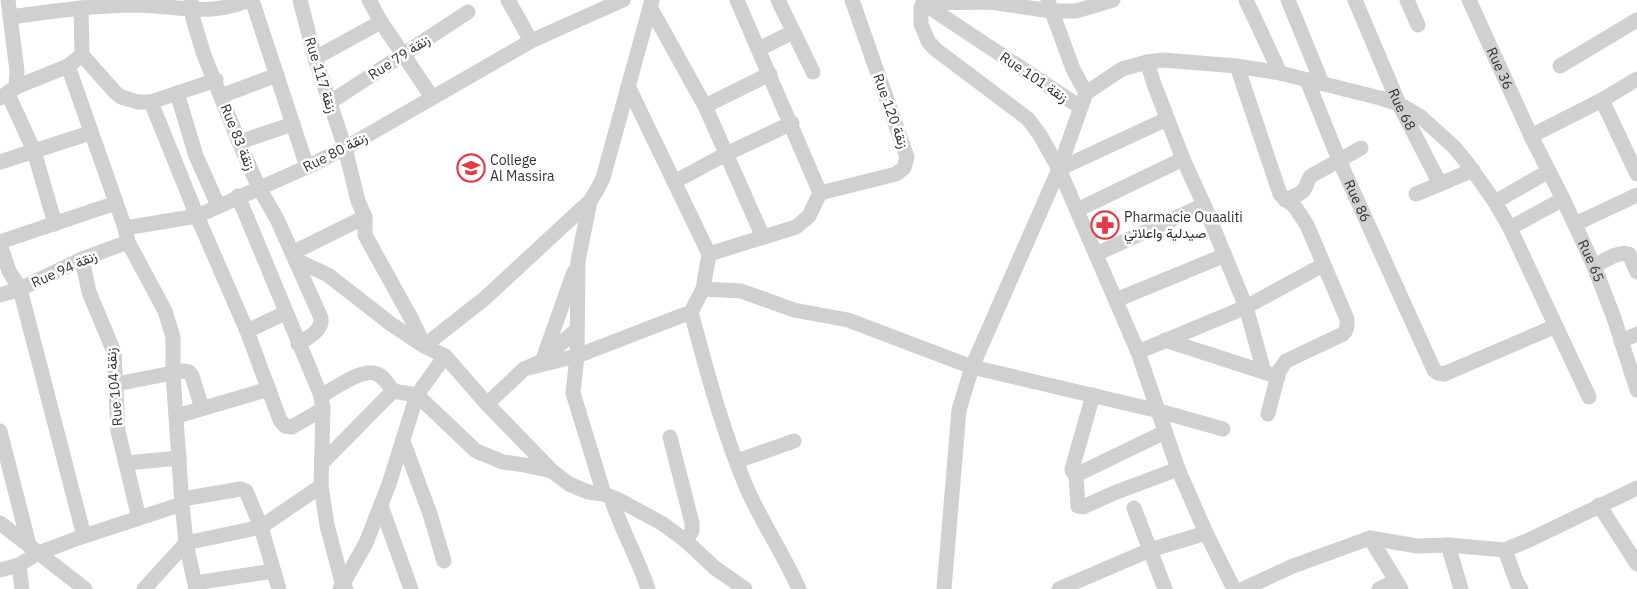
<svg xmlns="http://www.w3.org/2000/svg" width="1637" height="589" font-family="'IBM Plex Sans',Vazirmatn,sans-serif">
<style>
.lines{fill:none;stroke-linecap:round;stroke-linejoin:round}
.minor{stroke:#d0d0d0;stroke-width:15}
.labels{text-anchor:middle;stroke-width:5;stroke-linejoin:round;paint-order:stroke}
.street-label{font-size:14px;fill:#333;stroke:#fff}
.poi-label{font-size:14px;fill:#333;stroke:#fff;text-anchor:start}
</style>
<rect width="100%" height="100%" fill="#fff"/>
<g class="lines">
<g class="minor">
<path d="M8 0 17 71 16 87"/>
<path d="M191 0 193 19 204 55 239 142 259 188 277 219 321 318C323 331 307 338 298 344"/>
<path d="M252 0 307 167"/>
<path d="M300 0 315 58 345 148 358 201 365 217V235L412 320 424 345"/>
<path d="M369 0 381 22 432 97"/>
<path d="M508 0 531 41"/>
<path d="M778 0 813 72"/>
<path d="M1246 0 1280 73"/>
<path d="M1288 0 1322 83"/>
<path id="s1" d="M1355 0 1399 104 1440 184 1473 170"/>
<path d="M1407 0 1418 25"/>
<path id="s2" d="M1469 0 1531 136 1563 199 1594 266 1614 318 1637 390"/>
<path d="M1048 1 1073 69 1086 93"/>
<path d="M923 3 1080 107"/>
<path d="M650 7 705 106 763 237"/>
<path d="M81 8 82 55"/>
<path d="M11 17C53 11 96 5 138 5 179 6 208 17 249 0"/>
<path d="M759 49 793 32"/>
<path d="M315 58 381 22"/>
<path d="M1147 62 1154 84 1183 159 1204 205 1246 307 1264 372 1278 377"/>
<path d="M68 66 125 228 128 242 165 311 173 337V374L182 504 186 543 196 589"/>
<path d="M1237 66 1280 194 1295 207 1307 225 1347 319C1347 325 1348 329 1343 334L1286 361 1279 371 1268 414"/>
<path d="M1560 66 1637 20"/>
<path id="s3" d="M1307 80 1339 160 1434 370 1438 373 1444 374 1556 326"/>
<path d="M628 86 709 254 703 289 691 312C707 372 723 433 748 491 763 524 784 555 799 589"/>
<path d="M177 93 196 156 218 205"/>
<path d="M8 94 34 151 55 224"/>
<path d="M221 96 277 75"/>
<path d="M0 98 16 87 68 66 82 55 115 92 121 97 138 102H151L216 80"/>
<path d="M1602 100 1637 174"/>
<path d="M151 102 197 216 247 331 280 420 285 426 292 427 323 409"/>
<path d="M329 103 468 12"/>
<path d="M705 106 770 74"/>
<path d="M1531 136 1602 100 1637 79"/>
<path d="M239 142 293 124"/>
<path d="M0 162 90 133"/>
<path d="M1059 169 1040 135 1028 119 935 49 928 41 921 24V8L923 3 990 2 1051 11H1076L1113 0"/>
<path d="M674 182 726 154 792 123"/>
<path d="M820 193 896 174 904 168 907 157 852 0"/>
<path d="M1416 194 1440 184"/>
<path d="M238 196 321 396 323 409 321 486 327 525 343 586 346 589"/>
<path d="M1285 200C1291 197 1300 195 1304 190 1307 186 1307 180 1311 176L1361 148"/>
<path d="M590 201 578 261 577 356 573 393 604 494"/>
<path d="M1495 202 1549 171"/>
<path d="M1077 210 1183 159"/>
<path d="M1575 224 1637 195"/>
<path d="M125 228 197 216 307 167 345 148 531 41 623 0"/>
<path d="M1510 228 1563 199"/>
<path d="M0 242 116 203"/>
<path d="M0 244 9 271 20 289 84 536"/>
<path d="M292 253 365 217"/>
<path d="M709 254 796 227 809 216 820 193 737 0"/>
<path d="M1096 254 1204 205"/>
<path d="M82 259 89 292 114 352 118 431 139 518"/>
<path d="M296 260 328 275 391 324 424 346 445 356 487 404 553 472 569 484 588 492 604 494 621 501 663 524 686 541 715 568 745 589"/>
<path d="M1594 266C1605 261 1617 251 1629 254L1637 272"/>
<path d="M703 289 741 291 794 310 848 320 972 367 1159 411 1223 429"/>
<path d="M0 295 20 289 82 259 128 242"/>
<path d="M1116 300 1223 256"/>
<path d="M247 331 285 313"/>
<path d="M1165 340 1264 372"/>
<path d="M1621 341 1637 334"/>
<path d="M424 346 484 299 590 201 597 190 603 178 652 0"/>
<path d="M1138 352 1246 307 1323 265"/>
<path d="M543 359 574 272"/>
<path d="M524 369 577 356 691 312"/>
<path d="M116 384 183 371 189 372 192 376 202 408"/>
<path d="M1093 395 1072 469V471L1076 475 1078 506 1083 507 1114 493 1178 469"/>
<path d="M321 396C334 389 363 367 377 374 384 377 389 385 393 391L417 395 476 451 503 462 525 465 551 471"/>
<path d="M487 404 524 369 542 361 577 329"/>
<path d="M177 416 269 389"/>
<path d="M0 431 29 545"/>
<path d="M670 437 692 523V531L686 541"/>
<path d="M403 441 430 514 444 561"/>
<path d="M737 461 794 441"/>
<path d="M126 463 179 458"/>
<path d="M322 463 393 391"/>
<path d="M1076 475 1165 432"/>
<path d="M611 498C621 529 638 558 648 589"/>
<path d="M182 499 241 489 246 491 261 527 279 589"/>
<path d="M1599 505 1637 564"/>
<path d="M381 506 411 589"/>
<path d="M1134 508 1165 589"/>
<path d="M0 523 85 589"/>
<path d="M1370 538 1401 589"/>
<path d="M1448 545 1461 589"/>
<path d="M1505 550 1517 583 1521 589"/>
<path d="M19 565 22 589"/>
<path d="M0 570 19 565 38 553 84 536 182 504"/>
<path d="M195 583 273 571"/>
<path d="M144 589 186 543 261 527 321 486"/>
<path d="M340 589 366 543 389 484 417 395 445 356"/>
<path d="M944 589 959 410 972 367 1059 169 1167 119"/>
<path d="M1059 589 1150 550 1206 533"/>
<path d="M1234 589 1206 533 1178 469 1138 352 1059 169 1086 93 1122 69 1147 62 1163 60 1237 66 1280 73 1380 98 1399 104 1421 117 1454 147 1468 164 1495 202 1510 228 1589 397"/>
<path d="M1243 589 1293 566 1370 538 1417 546 1448 545 1505 550 1529 540 1637 488"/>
<path d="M1379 589 1396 581"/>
</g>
</g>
<defs>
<g id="university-ring" transform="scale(1.4375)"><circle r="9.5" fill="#fff" stroke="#e63946" stroke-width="1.5"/><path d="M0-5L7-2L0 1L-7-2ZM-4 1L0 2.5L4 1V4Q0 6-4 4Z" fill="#e63946"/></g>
<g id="pharmacy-ring" transform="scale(1.4375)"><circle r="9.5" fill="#fff" stroke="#e63946" stroke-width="1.5"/><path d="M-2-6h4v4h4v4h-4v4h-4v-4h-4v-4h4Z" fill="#e63946"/></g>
</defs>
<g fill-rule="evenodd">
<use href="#university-ring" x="471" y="168"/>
<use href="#pharmacy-ring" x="1105" y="225"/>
</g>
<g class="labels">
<g class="street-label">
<text transform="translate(399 57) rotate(-33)" y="5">Rue 79 زنقة</text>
<text dy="5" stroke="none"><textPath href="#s2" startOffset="75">Rue 36</textPath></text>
<text transform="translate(321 75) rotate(73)" y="5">Rue 117 زنقة</text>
<text transform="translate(1034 77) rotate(34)" y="5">Rue 101 زنقة</text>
<text dy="5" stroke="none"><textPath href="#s1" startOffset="119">Rue 68</textPath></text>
<text transform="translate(891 111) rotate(70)" y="5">Rue 120 زنقة</text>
<text transform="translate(238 137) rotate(68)" y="5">Rue 83 زنقة</text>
<text transform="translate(335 152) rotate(-27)" y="5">Rue 80 زنقة</text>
<text dy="5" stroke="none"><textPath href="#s3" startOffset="131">Rue 86</textPath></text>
<text dy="5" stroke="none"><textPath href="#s2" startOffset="288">Rue 65</textPath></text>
<text transform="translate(64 269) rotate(-24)" y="5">Rue 94 زنقة</text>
<text transform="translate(114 387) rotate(-95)" y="5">Rue 104 زنقة</text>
</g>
<g class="poi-label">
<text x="490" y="165">College<tspan x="490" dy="16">Al Massira</tspan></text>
<text x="1124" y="222">Pharmacie Ouaaliti<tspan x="1124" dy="16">صيدلية واعلاتي</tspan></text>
</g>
</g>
</svg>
